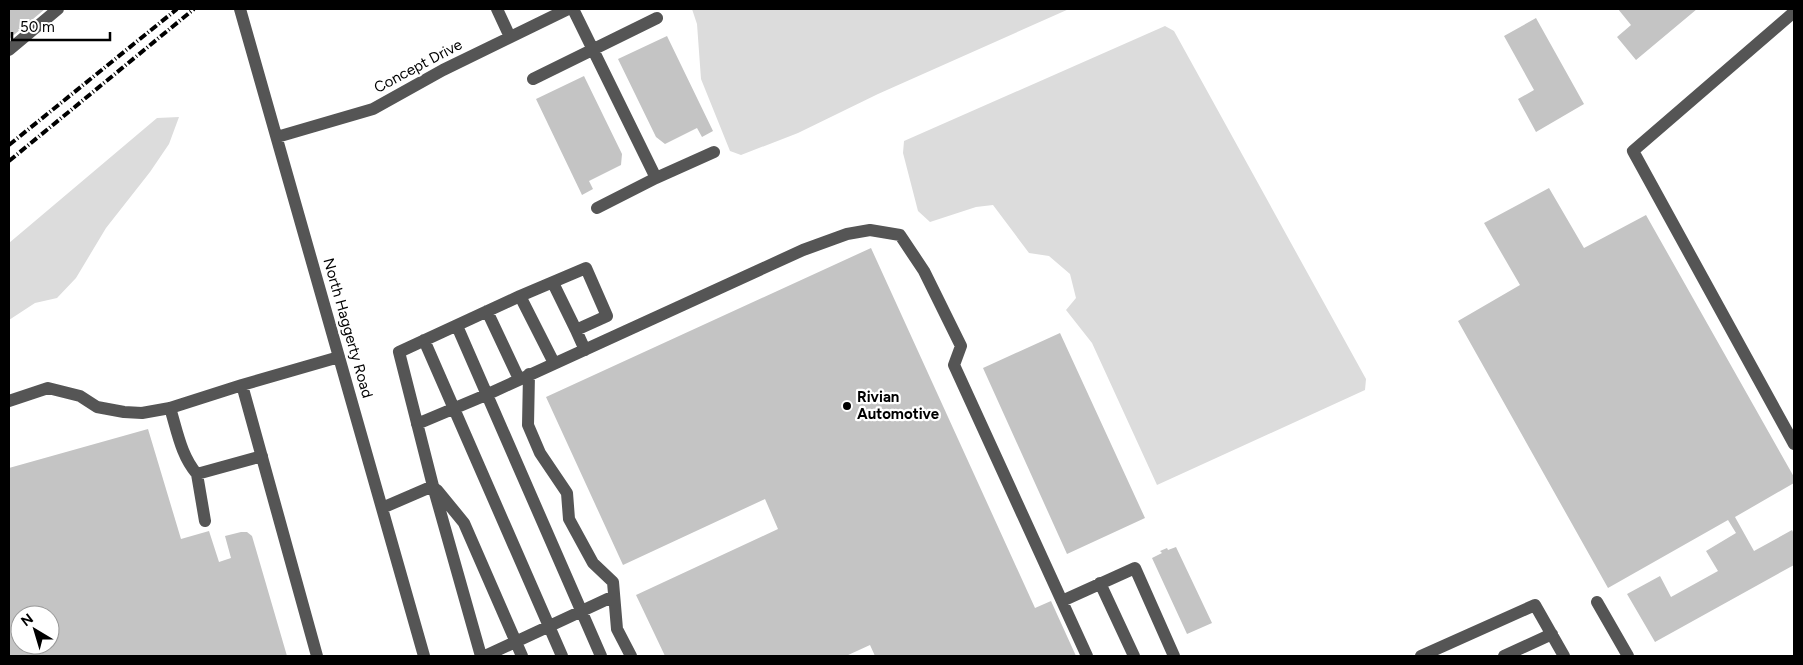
<svg xmlns="http://www.w3.org/2000/svg" width="1803" height="665" font-family="Figtree,sans-serif">
<style>
.green{fill:#dcdcdc}
.building{fill:#c4c4c4;fill-rule:evenodd}
.lines{fill:none;stroke-linecap:round;stroke-linejoin:round}
.minor{stroke:#555;stroke-width:12}
.rail{stroke:#000;stroke-width:4;stroke-dasharray:8 2.5 1 2.5;stroke-linecap:butt}
.poi-dot{fill:#000;stroke:#fff;stroke-width:2}
.labels{text-anchor:middle;stroke-width:4.5;stroke-linejoin:round;paint-order:stroke}
.street-label{font-size:15px;fill:#000;stroke:#fff}
.poi-label{font-size:15px;font-weight:bold;fill:#000;stroke:#fff;text-anchor:start}
</style>
<rect width="100%" height="100%" fill="#fff"/>
<path class="green" d="M692 9H1069L878 94 798 133 741 155 730 151 701 79 697 24Z
M1165 26 1174 31 1366 379 1365 390 1157 485 1092 343 1066 310 1076 298 1070 274 1049 256 1029 253 993 205 976 207 930 222 918 211 903 153 904 141Z
M179 117 169 144 150 172 106 228 76 278 57 298 35 303 9 320V243L157 118Z"/>
<path class="building" d="M9 9H45L9 39Z
M1618 9H1697L1636 60 1617 37 1631 25Z
M1536 18 1584 104 1536 132 1518 99 1534 90 1504 36Z
M667 36 713 131 702 137 697 128 665 144 656 137 618 59Z
M584 76 622 154 621 165 589 181 593 189 582 195 536 99Z
M1549 188 1584 248 1646 215 1794 477V483L1735 517 1754 551 1792 530 1794 534V565L1655 642 1627 594 1660 576 1671 597 1718 571 1706 551 1736 533 1728 520 1608 588 1458 321 1520 285 1484 223Z
M871 248 1035 608 1051 601 1076 656H875L870 645 846 656H665L636 595 778 529 765 499 623 565 546 397Z
M1060 333 1145 518 1067 554 983 368Z
M148 429 181 539 209 531 219 562 231 558 225 536 241 532H247L252 536 287 656H9V468ZM20 615H50V645H20Z
M1176 547 1212 623 1187 634 1152 558 1162 553 1160 551 1167 548 1168 550Z"/>
<g class="lines">
<path class="minor" d="M240 9 424 656
M497 9 510 37
M573 9 656 178 714 152
M1794 12 1633 151 1794 444
M9 50 58 9
M533 79 657 18
M277 137 373 109 443 70 568 9
M597 208 656 178
M553 283 576 330
M520 296 554 363
M487 311 519 379
M457 326 601 656
M424 340 562 656
M529 374 528 425 540 453 567 493 569 519 593 563 613 582 617 629 631 656
M242 385 317 656
M9 401 48 388 80 396 97 407 124 412 142 413 170 408 242 385 339 357
M170 408C177 430 181 456 197 474L262 456
M417 424 486 395 803 250 847 234 870 230 900 235 924 271 961 346 954 365 1087 656
M197 474 205 521
M437 490 464 523 522 656
M382 508 433 486
M1100 583 1134 656
M1062 601 1135 568 1174 656
M1597 602 1628 656
M481 656 433 486 399 352 520 296 586 268 607 316 576 330 585 350
M485 656 614 596
M1421 656 1535 605 1564 656
M1504 656 1552 634"/>
<path class="rail" d="M9 145 177 9
M9 161 194 9"/>
</g>
<circle class="poi-dot" cx="847" cy="406" r="5"/>
<g class="labels">
<g class="street-label">
<text transform="translate(418 66) rotate(-28)" y="5">Concept Drive</text>
<text transform="translate(348 328) rotate(74)" y="5">North Haggerty Road</text>
</g>
<g class="poi-label">
<text x="857" y="402">Rivian<tspan x="857" dy="17">Automotive</tspan></text>
</g>
</g>
<rect width="1803" height="665" fill="none" stroke="#000000" stroke-width="20"/>
<g transform="translate(35 630) rotate(322)"><circle r="24" fill="#ffffff" stroke="#999999"/>
<path d="M0-4L9 19L0 12L-9 19Z" fill="#000000"/>
<text y="-8" font-size="14" font-weight="bold" text-anchor="middle" fill="#000000">N</text>
</g>
<path d="M12 32v8h98v-8" fill="none" stroke="#000000" stroke-width="2.5"/>
<text x="20" y="32" font-size="15" fill="#000000" stroke="#ffffff" stroke-width="4" paint-order="stroke">50 m</text>
</svg>
